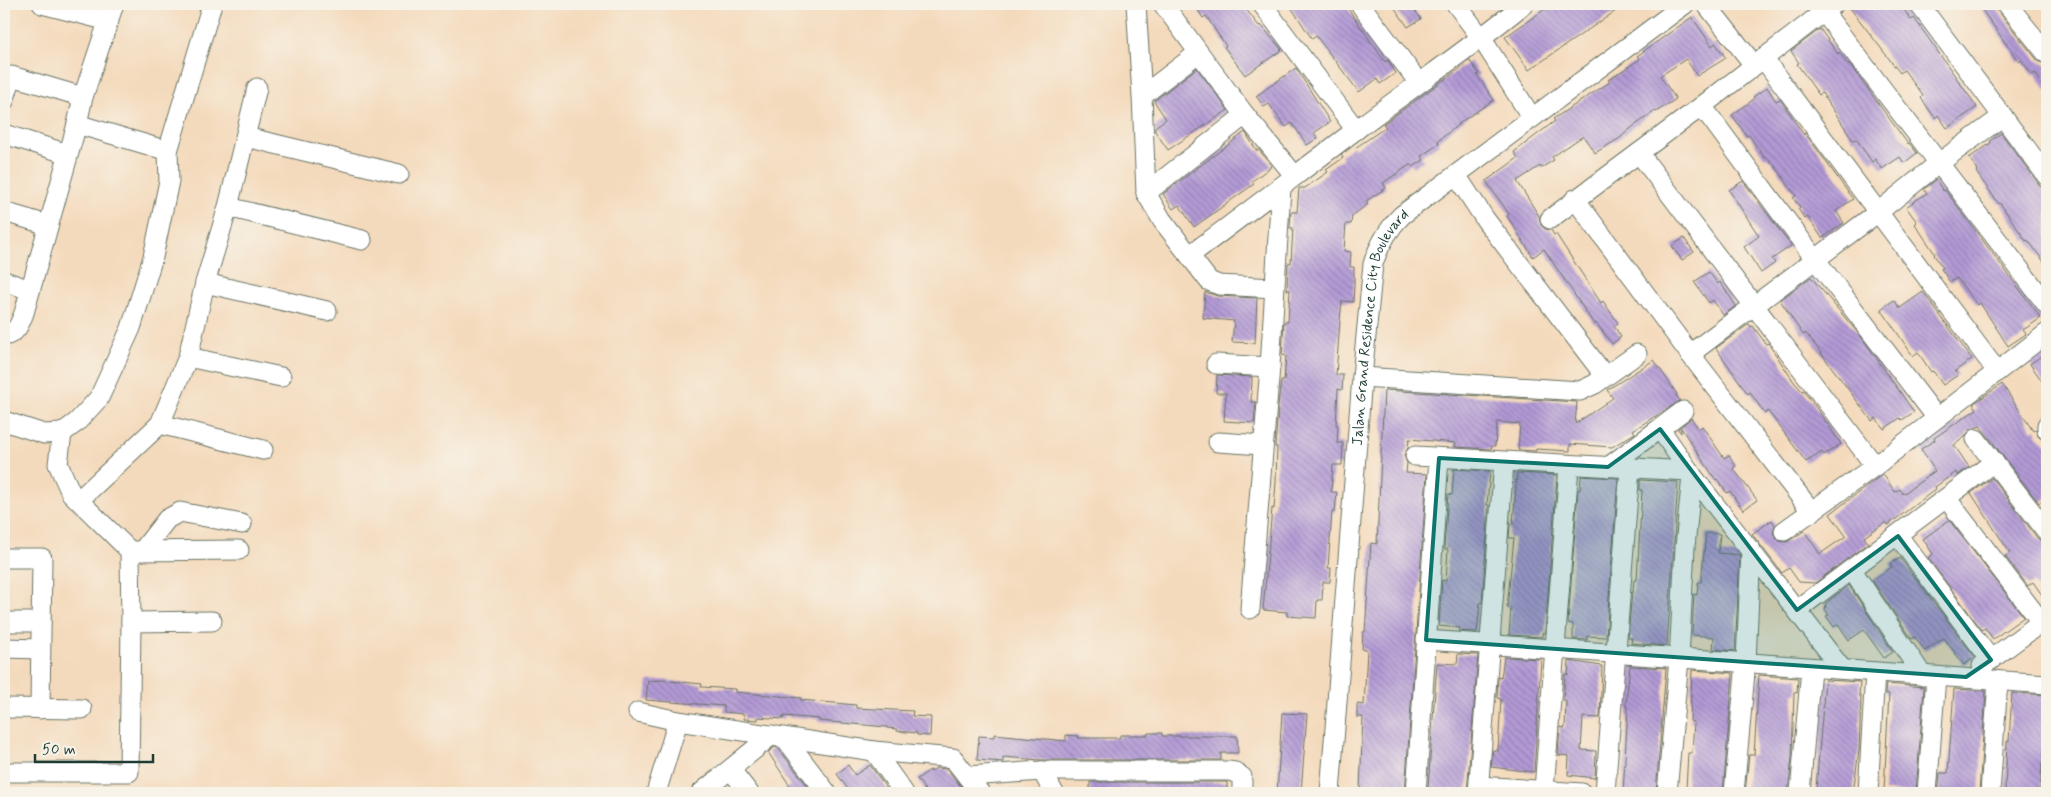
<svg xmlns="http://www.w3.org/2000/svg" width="2051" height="797" font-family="Mynerve,sans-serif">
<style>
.building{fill:url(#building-back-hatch)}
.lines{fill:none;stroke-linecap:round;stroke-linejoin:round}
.minor-casing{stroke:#6a7464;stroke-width:21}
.minor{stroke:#fff;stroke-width:19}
.marked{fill:#0f766e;fill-opacity:0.2;stroke:#0f766e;stroke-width:4;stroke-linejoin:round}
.labels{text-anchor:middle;stroke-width:4;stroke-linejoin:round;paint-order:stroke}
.street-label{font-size:15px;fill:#1f3d34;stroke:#f7f3e8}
</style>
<defs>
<pattern id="building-back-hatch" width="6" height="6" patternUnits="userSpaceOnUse" patternTransform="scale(1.25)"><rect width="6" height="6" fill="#b39ad6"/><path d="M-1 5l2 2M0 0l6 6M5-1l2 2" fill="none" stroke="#917fae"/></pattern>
</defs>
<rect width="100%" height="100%" fill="#f7f3e8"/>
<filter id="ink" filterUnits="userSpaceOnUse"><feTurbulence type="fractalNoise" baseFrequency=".02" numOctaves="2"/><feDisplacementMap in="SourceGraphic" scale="10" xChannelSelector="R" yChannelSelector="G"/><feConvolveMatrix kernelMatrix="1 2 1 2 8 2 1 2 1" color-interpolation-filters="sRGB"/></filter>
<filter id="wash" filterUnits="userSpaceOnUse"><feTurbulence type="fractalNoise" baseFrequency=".0096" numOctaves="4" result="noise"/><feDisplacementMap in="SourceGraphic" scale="20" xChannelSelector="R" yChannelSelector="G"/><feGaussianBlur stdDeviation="1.12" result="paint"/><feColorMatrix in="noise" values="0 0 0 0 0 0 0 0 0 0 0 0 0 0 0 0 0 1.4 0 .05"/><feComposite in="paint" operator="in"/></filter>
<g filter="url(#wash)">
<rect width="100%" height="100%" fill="#f4dabc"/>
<g id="blocks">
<path class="building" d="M1194 4H1242L1259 26 1261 25 1282 50 1245 75 1224 47 1226 46 1206 16 1203 18Z
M1289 4H1345L1385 62 1388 60 1396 73 1380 84 1377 79 1359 92 1316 36 1312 39Z
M1392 4H1410L1421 19 1408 27Z
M1552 4H1626L1529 70 1505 37Z
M1847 4H1900L1911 20 1914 18 1977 107 1947 128 1938 115 1935 118 1921 98 1923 96 1904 70 1900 73Z
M1978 4H1996L1998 11 2038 61 2047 65V91L2035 73 2032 75 2021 60 2019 62Z
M1692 17 1712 46 1715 43 1726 58 1697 76 1686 59 1660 76 1676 99 1656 112 1655 111 1630 129 1620 138 1595 153 1583 136 1552 157 1554 160 1541 168 1540 166 1517 181 1539 216 1541 225 1545 229 1551 230 1554 235 1556 234 1601 303 1603 301 1618 323 1614 326 1621 337 1612 344 1596 323 1594 324 1544 249 1533 257 1507 216 1509 214 1486 181 1518 158 1514 152 1555 121 1553 119 1610 82 1608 80 1640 59 1637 56Z
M1820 29 1838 54 1839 52 1848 65H1850L1908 144 1909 143 1917 153 1904 163 1900 157 1882 169 1875 159 1872 162 1856 139 1853 140 1822 93 1819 95 1797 64 1799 63 1791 51Z
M1470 61 1479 74 1477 75 1494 100 1465 119 1438 141 1439 144 1421 156 1424 160 1413 167 1411 164 1383 183 1386 188 1366 201 1368 204 1352 216 1351 224H1346L1344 251 1351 252 1350 267H1354V286L1353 302 1342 301 1340 320 1336 375H1343L1342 390 1338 389 1336 425H1338L1337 443H1343L1342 465H1333L1331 492H1337L1335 512H1332L1328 568H1331L1330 582H1323L1322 600H1317L1316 618 1287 616V612L1263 610 1272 508 1274 509 1276 482 1277 447H1275L1279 396 1281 381H1284L1286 356 1282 355 1284 322H1288L1290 290H1287L1288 263H1291L1293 228H1290L1291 212H1297L1299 188H1305L1328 172 1326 170 1343 158 1341 155 1353 146 1355 148 1386 127 1383 124Z
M1197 68 1228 110 1168 150 1155 131V127L1166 119 1154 101Z
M1296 68 1330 122 1314 133 1318 138 1307 145 1292 123 1286 127 1269 104 1264 107 1256 96Z
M1767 87 1776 101 1780 99 1804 135 1805 133 1853 199 1836 211 1844 223 1822 238 1808 217 1805 219 1798 209 1800 207 1793 198 1796 196 1778 170 1767 157 1765 158 1749 135 1747 136 1732 115 1754 99 1753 97Z
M1245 132 1257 151 1259 150 1272 166 1252 181 1254 184 1194 227 1179 205 1173 209 1163 194Z
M2001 133 2047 195V266L2028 240 2026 241 2000 203 1999 204 1976 172 1978 170 1969 158 1991 143 1990 141Z
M1936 180 1943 191 1945 190 2041 318 2023 330 2026 334 2008 346 1980 303 1977 305 1957 278 1950 282 1941 269 1943 268 1934 255 1935 254 1915 224 1917 222 1906 207 1927 193 1924 189Z
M1743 181 1791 246 1772 259 1775 263 1761 273 1744 247 1759 236 1729 190Z
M1684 238 1694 252 1682 260 1672 246Z
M1709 272 1718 284 1720 282 1736 306 1723 315 1713 300 1709 303 1694 282Z
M1811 277 1862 338 1914 412 1902 420 1900 418 1884 429 1876 418 1872 421 1806 333 1803 335 1780 300Z
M1205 292 1218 296 1257 298 1255 343 1232 342 1234 321 1203 318Z
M1923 292 1972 359 1955 371 1958 375 1943 385 1933 371 1931 372 1918 352 1913 356 1881 309 1894 300 1900 308Z
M1749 324 1751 327 1753 326 1766 344 1768 343 1794 382 1802 391 1803 390 1820 413 1841 444 1824 455 1822 452 1806 462 1768 411 1765 414 1750 392 1748 394 1716 348Z
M2047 352V388L2030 364Z
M1654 360 1677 394 1676 395 1680 401 1633 430 1635 433 1612 447 1570 444V451L1536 449V451L1518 450 1520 424 1497 422 1495 446H1492L1491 449 1455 447 1456 443 1409 439 1408 448 1404 455 1407 463 1406 473 1427 474 1405 793 1360 790 1363 717H1357V704L1364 705 1367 650 1362 649 1363 632H1365L1371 543 1377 544 1384 390 1577 402 1575 424 1613 398 1607 390Z
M1217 375 1252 377 1251 402H1256L1254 423 1224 421 1226 393H1216Z
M2002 384 2033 431 2036 429 2038 436 2047 444V498L2039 503 1980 426 1970 430 1965 437 1954 445 1969 467 1958 475 1956 472 1935 487 1936 489 1888 525 1886 522 1864 537 1868 543 1815 583 1799 582 1789 568 1782 573 1752 534 1772 520 1775 525 1773 533 1779 541 1787 542 1804 531 1820 554 1846 536 1830 514 1883 474 1895 492 1900 489 1903 494 1935 471 1921 449 1935 440 1934 438 1977 409 1973 404Z
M1691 418 1699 429 1702 426 1724 458 1729 455 1736 466 1733 468 1757 500 1743 510 1730 491 1727 493 1717 479 1716 480 1681 428V433L1678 429Z
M1454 469 1490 471 1487 505H1489L1482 603H1480L1477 632 1459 631 1460 628 1439 626 1442 580 1446 581 1448 549H1444L1448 494 1452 495Z
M1517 473 1557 475 1545 633H1542V637L1509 635 1511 608H1507L1514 538H1509L1510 524H1513Z
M1581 476 1618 478 1606 637 1587 636V640L1573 639V624L1568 623 1578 490H1580Z
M1992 478 2038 539 2047 543V602L2033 582 2028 586 2005 556 2010 553 1971 493Z
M1640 480 1678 482 1667 646 1631 643 1632 638H1628L1632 592H1633L1634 580H1637L1642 490H1640Z
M1949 520 2024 617 1993 639 1985 628 1982 630 1928 558 1933 554 1923 539Z
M1706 533 1720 534 1718 553 1740 555 1735 651 1713 649 1714 637 1692 635 1694 594 1697 595 1698 582H1701Z
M1900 558 1975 657 1964 665 1944 638 1925 651 1915 637 1912 639 1872 580 1892 567 1890 564Z
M1849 585 1893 652 1884 658 1864 630 1849 640 1838 624 1834 627 1826 616 1829 615 1825 609 1826 603Z
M1458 654 1478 655 1467 793H1454V790L1428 788 1437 663 1457 664Z
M1504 657 1541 659 1534 772 1491 767 1493 750 1498 751 1501 699 1497 698 1498 677 1501 678Z
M1569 661 1602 666 1600 718 1583 717 1582 734 1581 750 1596 751 1595 778 1568 775 1569 756 1558 755 1560 727 1565 728 1566 700H1563L1565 674 1568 675Z
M1630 666 1666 668 1656 793H1623L1628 708H1626L1627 693Z
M1692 670 1733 673 1723 793H1708V791L1686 789 1688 753H1692L1694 722 1690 721Z
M1759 675 1798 678 1797 693 1794 692 1792 758 1788 793H1745L1749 755H1754Z
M661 680 702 684 701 687 735 689V692L801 698V700L856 705V708L913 711 912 716 931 717 930 736 917 735V733L897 731V729L887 728V727L819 721V719L784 716 783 719 758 717V720L744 719V714L724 712V706L646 700 648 681Z
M1825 680 1860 682 1859 696H1861L1859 750 1853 793 1816 790Z
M1886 684 1924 687 1916 793 1884 791 1889 694H1885Z
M1954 689 1986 691 1979 793H1938L1940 773H1948Z
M2012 693 2047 695V723L2043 764H2042L2040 793 2005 792 2007 741H2009Z
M1282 713 1307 714 1301 793H1277Z
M1148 733H1162V736H1237L1238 753H1221V760H1040L1003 757V762L977 760 979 736 994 737V734L1066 741V735L1079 736 1078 738H1120V735H1148Z
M775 747 778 748 813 793H779L790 786 768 752Z
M848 765 855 775 870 765 889 792 887 793H851L837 774Z
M936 768 947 769 966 793H927L917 779 930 770 931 772Z
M1090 782H1227V793H1090Z"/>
</g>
</g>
<g filter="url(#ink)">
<use href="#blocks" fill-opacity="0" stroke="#6a7464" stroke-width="1"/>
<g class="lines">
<g class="minor-casing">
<g id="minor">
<path d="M42 4 109 21"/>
<path d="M1136 4 1142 96 1146 193 1162 220 1209 281 1219 285 1274 288"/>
<path d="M1163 4 1245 115 1295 176"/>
<path d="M1262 4 1356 130"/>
<path d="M1360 4 1419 83"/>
<path d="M1456 4 1482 39 1532 118"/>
<path d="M1706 4 1754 65"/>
<path d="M1919 4 2047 176"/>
<path d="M2007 4 2047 54"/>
<path d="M1823 11 2047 305"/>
<path d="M1763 58 1996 370"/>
<path d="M1142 96 1198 53"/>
<path d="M83 97 114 4"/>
<path d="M4 101 12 76 83 97 77 124"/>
<path d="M1702 106 1815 259 1937 418"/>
<path d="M4 134 68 154"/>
<path d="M246 137 399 174"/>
<path d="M1639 153 1875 466"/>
<path d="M1456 175 1485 219 1605 376"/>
<path d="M1146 193 1245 115"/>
<path d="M1575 199 1690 354 1812 512"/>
<path d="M228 207 362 240"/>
<path d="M4 212 48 225"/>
<path d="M1550 219 1702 106 1834 4"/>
<path d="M1190 255C1246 214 1301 171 1357 129 1413 87 1470 48 1524 4"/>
<path d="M4 281 30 290"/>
<path d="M205 283 327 311"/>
<path d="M4 336C16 334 20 324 24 313L77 124 168 151"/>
<path d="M1690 354 1877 213 1939 163 2003 116"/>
<path d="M188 357 281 377"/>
<path d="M1216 364 1270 367"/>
<path d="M1362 377 1580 391 1595 384 1637 354"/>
<path d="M4 421 44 434 62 433 77 422 99 398 131 328 153 257 169 181 168 151 212 4"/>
<path d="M160 424 263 450"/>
<path d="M2047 425V430"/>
<path d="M1660 429 1692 475 1842 669"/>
<path d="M1976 439 2047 532"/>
<path d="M1218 442 1263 445"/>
<path d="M1415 456 1689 471"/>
<path d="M1608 467 1683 411"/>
<path d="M1947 499 2042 623"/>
<path d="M79 500 160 424 188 357 205 283 228 207 257 88"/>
<path d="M1784 531 1875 466 2047 333"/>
<path d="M1898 536 1991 660"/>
<path d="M134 551 239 550"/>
<path d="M142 551 167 519 180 512 242 524"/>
<path d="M4 558H42L40 709"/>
<path d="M1852 570 1923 676"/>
<path d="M1250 609 1270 367 1281 188"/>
<path d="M1797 610 1994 462"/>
<path d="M4 622H41"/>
<path d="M131 622 212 621"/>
<path d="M1426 640 2047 684"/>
<path d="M4 648 40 649"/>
<path d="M1982 666 2047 618"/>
<path d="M4 708 82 709"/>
<path d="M638 712 678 721 874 751 953 758 980 793"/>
<path d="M785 738 827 793"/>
<path d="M874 751 904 793"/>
<path d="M731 770 749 793"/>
<path d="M1042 771 1054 793"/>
<path d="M4 772H129L131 622 130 551 71 493 58 464 62 433"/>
<path d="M967 776 1042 771H1228L1235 772 1242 777V793"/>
<path d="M1479 786 1582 793"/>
<path d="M1544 790 1569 466"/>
<path d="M656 793 678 721"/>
<path d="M701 793 772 735"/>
<path id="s1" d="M1330 793 1362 377 1373 264C1379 245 1388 229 1402 215L1685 4"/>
<path d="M1416 793 1439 458"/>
<path d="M1478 793 1504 462"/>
<path d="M1605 793 1630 469"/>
<path d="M1667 793 1679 659 1685 547 1692 475"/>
<path d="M1734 793 1746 662 1751 550"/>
<path d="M1800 793 1811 668"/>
<path d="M1868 793 1875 672"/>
<path d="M1927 793 1936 677"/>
<path d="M1990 793 1998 681"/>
</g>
</g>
<use href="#minor" class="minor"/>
</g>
</g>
<path class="marked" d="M1660 429 1797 610 1898 536 1991 660 1966 677 1426 640 1439 458 1608 467Z"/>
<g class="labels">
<g class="street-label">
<text dy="5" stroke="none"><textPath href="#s1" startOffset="471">Jalan Grand Residence City Boulevard</textPath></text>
</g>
</g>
<rect width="2051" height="797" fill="none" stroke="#f7f3e8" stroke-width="20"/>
<path d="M35 754v8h118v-8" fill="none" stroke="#1f3d34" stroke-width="2.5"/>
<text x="42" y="754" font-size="15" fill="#1f3d34" stroke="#f7f3e8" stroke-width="4" paint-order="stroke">50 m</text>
</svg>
